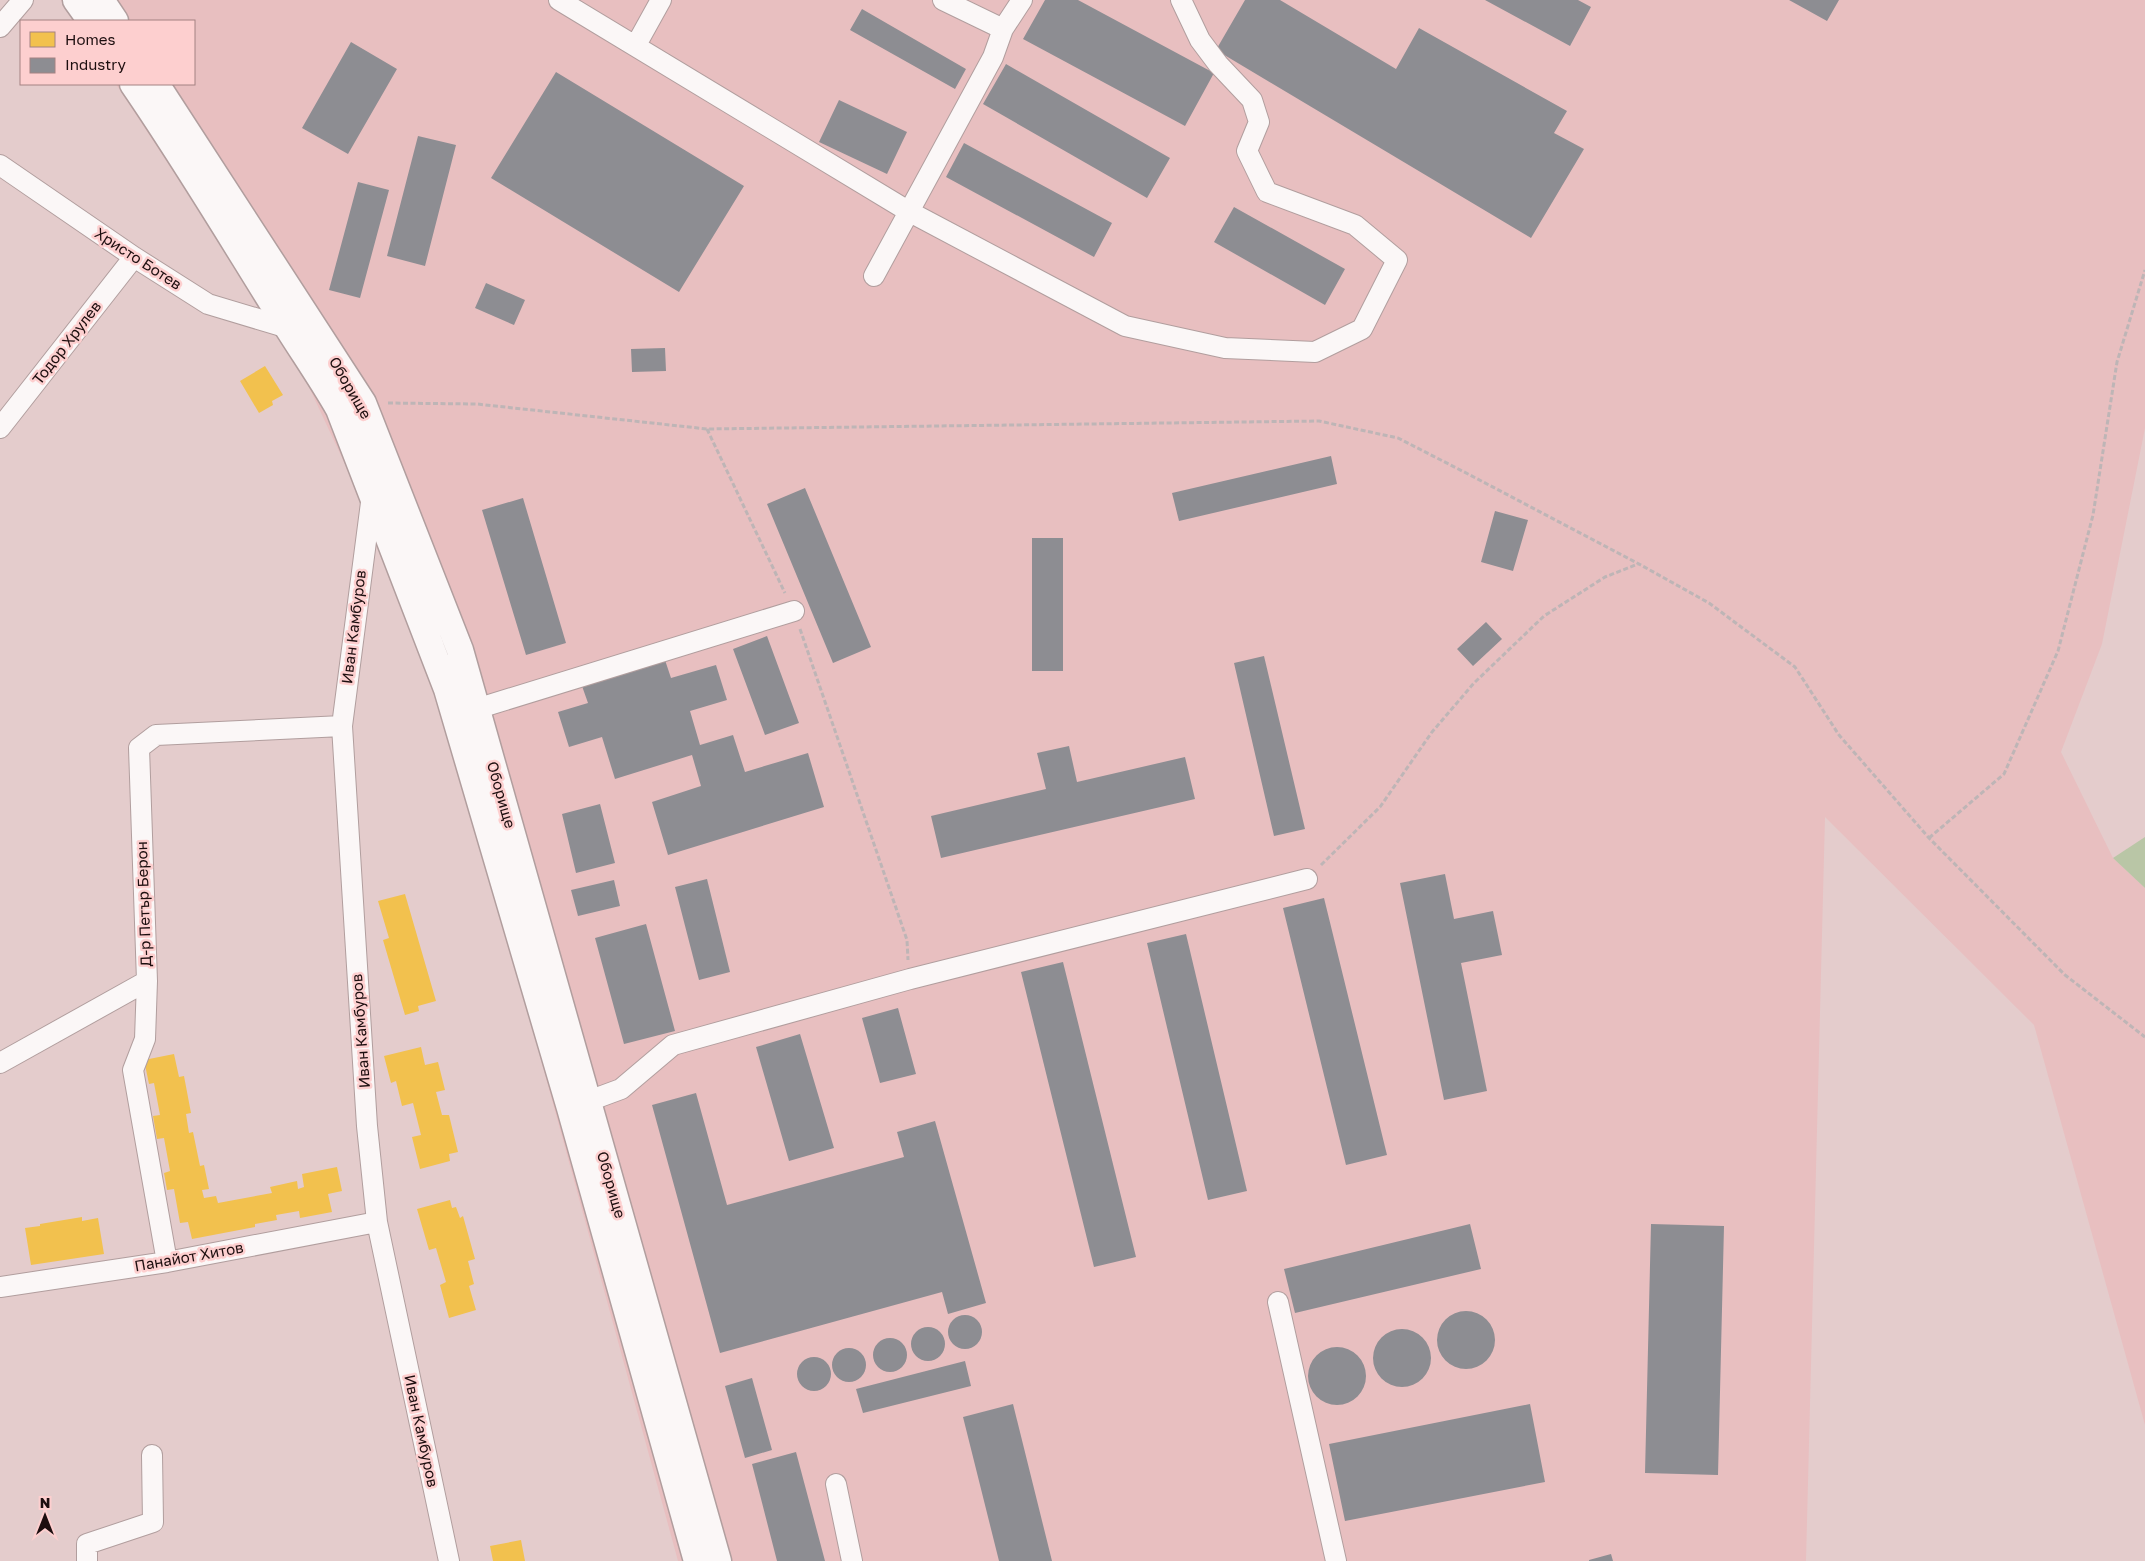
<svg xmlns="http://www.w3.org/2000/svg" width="2145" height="1561" font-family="'Golos Text',sans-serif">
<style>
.built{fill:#e8bfc0}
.green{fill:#b9c6a6}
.homes{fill:#f2c14e}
.industry{fill:#8d8d92}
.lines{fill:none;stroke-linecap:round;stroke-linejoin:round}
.minor-casing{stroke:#b19e9e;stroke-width:22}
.major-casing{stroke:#b19e9e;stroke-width:29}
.path{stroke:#beb5b6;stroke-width:3;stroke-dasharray:5 2.5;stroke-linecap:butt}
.minor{stroke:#fbf7f7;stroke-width:20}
.major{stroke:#fbf7f7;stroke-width:26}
.labels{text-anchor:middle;stroke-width:5;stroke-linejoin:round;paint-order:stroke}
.street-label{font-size:15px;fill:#1d0e0f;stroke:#fdcfcf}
</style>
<rect width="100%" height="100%" fill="#e4cccc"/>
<path class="built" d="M61 0H2145V428L2102 644 2061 752 2113 858 2145 888V1425L2034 1025 1825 817 1806 1561H678L476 822 422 650 350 475 295 357 116 84H194V21H75Z"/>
<path class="green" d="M2145 837V888L2113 858Z"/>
<path class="homes" d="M265 366 283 395 272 401 273 405 259 413 240 381Z
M405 894 436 1001 418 1006 419 1011 405 1015 383 940 389 938 378 901Z
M421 1047 425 1065 438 1062 445 1090 436 1092 442 1115H449L458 1152 449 1154 450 1161 420 1169 412 1137 421 1135 413 1103 402 1106 396 1081 391 1083 384 1056Z
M174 1054 179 1077 184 1076 191 1113 186 1114 189 1133 193 1132 200 1166 204 1165 209 1189 202 1190 204 1198 216 1196 218 1203 272 1193 270 1187 297 1181 298 1189 304 1187 302 1174 337 1167 342 1191 328 1194 332 1212 300 1218 299 1211 276 1215 277 1220 255 1224V1227L192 1239 188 1222 180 1223 174 1189 167 1190 164 1173 170 1171 164 1138 157 1139 153 1116 160 1115 154 1083 149 1084 144 1060Z
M450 1200 452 1208 456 1207 460 1218 463 1216 475 1259 468 1261 474 1284 469 1286 476 1310 449 1318 440 1285 446 1282 436 1248 429 1250 417 1209Z
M82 1217V1221L98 1218 104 1254 31 1265 25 1228 40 1226V1224Z
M521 1540 525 1561H493L490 1546Z"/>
<path class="industry" d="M1045 0H1078L1214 73 1185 126 1023 39Z
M1245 0H1280L1396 69 1419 28 1567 111 1554 133 1584 149 1531 238 1216 50Z
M1485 0H1578L1591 7 1570 46Z
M1789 0H1839L1827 21Z
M862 9 966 69 955 89 850 30Z
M351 42 397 69 348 154 302 128Z
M1006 64 1170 158 1147 198 983 104Z
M556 72 744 186 679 292 491 178Z
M839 100 907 132 887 174 819 142Z
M418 136 456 145 425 266 387 256Z
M964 143 1112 223 1094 257 946 177Z
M358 182 389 190 360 298 329 290Z
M1234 207 1345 269 1325 305 1214 242Z
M486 283 525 300 514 325 475 308Z
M665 348 666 371 632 372 631 349Z
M1331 456 1337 484 1179 521 1172 493Z
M805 488 871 647 833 663 767 504Z
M523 498 566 643 526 655 482 510Z
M1495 511 1528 520 1513 571 1481 562Z
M1032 538H1063V671H1032Z
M1486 622 1502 639 1473 666 1457 649Z
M767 636 799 723 765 735 733 649Z
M1264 656 1305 829 1274 836 1234 663Z
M665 660 671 678 716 665 727 700 690 711 700 745 733 735 745 772 808 753 824 807 668 855 652 802 701 786 692 755 615 779 602 737 569 747 558 712 588 703 582 686Z
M1069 746 1077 782 1185 757 1195 799 941 858 931 816 1046 789 1037 753Z
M600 804 615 863 576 873 562 814Z
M1445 874 1454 919 1493 911 1502 955 1461 963 1487 1091 1444 1100 1400 883Z
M707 879 730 972 699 980 675 887Z
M614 880 620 906 578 916 571 890Z
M1324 898 1387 1155 1346 1165 1283 908Z
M646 924 675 1031 624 1044 595 938Z
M1186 934 1247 1191 1208 1200 1147 943Z
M1063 962 1136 1257 1094 1267 1021 972Z
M898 1008 916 1074 880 1083 862 1018Z
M800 1034 834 1148 789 1161 756 1047Z
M696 1093 727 1205 904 1157 897 1132 935 1121 986 1303 948 1314 942 1292 720 1353 652 1105Z
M1470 1224 1481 1269 1295 1313 1284 1269Z
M1651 1224 1724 1226 1718 1475 1645 1473Z
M1437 1340a29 29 0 1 1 58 0a29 29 0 1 1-58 0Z
M948 1332a17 17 0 1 1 34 0a17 17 0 1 1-34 0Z
M911 1344a17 17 0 1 1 34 0a17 17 0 1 1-34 0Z
M1373 1358a29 29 0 1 1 58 0a29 29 0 1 1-58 0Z
M873 1355a17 17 0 1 1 34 0a17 17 0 1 1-34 0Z
M1308 1376a29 29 0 1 1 58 0a29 29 0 1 1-58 0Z
M832 1365a17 17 0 1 1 34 0a17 17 0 1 1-34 0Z
M797 1374a17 17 0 1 1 34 0a17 17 0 1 1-34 0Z
M965 1361 971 1386 863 1413 856 1389Z
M752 1378 772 1450 745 1458 725 1386Z
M1013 1404 1052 1561H999L963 1417Z
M1530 1404 1545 1482 1345 1521 1329 1444Z
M796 1452 825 1561H777L752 1464Z
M1611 1554 1613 1561H1589V1560Z"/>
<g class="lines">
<g class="minor-casing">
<path id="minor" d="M559 0 908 211 1125 326 1225 348 1315 352 1362 329 1397 260 1355 225 1267 192 1247 151 1259 122 1252 100 1218 64 1200 40 1181 0
M943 0 1003 29
M0 27 23 0
M636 45 661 0
M0 165 134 257 208 304 288 328
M874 276 993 57 1003 29 1022 0
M0 428 134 257
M372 495 342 726 367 1126 377 1222 449 1561
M476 709 794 611
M0 1063 147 981
M575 1106 621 1089 673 1045 910 979 1307 879
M167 1262 133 1070 145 1039 147 981 139 748 156 735 342 726
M0 1287 167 1262 377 1222
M1278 1302 1336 1561
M836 1484 852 1561
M87 1561V1544L153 1522 152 1455"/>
</g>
<g class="major-casing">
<path id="major" d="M76 0 91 21
M101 0 115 21
M133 84C188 164 237 247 288 328 305 355 323 381 339 409L447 689 570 1108 697 1561
M156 84 363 403 460 650 718 1561"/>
</g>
<path class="path" d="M388 403 477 404 707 429 1319 421 1398 438 1470 475 1639 564 1709 603 1795 667 1839 735 1929 838 2065 975 2145 1037
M707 429 785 593
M800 629 907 940 908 960
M1929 838 2004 774 2058 651 2093 515 2117 362 2145 270
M1321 865 1380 807 1432 732 1474 683 1544 616 1605 577 1638 564"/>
<use href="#minor" class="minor"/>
<use href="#major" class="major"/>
</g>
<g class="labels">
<g class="street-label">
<text transform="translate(138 259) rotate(33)" y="5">Христо Ботев</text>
<text transform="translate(67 343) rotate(-52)" y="5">Тодор Хрулев</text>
<text transform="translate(350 388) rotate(60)" y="5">Оборище</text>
<text transform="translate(354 627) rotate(-83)" y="5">Иван Камбуров</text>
<text transform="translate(501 795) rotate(74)" y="5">Оборище</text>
<text transform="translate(144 904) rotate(-92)" y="5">Д-р Петър Берон</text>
<text transform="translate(361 1031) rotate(-94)" y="5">Иван Камбуров</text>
<text transform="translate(611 1185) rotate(74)" y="5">Оборище</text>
<text transform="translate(189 1257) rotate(-10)" y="5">Панайот Хитов</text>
<text transform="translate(421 1431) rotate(78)" y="5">Иван Камбуров</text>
</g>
</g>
<rect x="20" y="20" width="175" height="65" fill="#fdcfcf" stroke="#a38282"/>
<rect x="30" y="32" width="25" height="15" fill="#f2c14e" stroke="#a38282"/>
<text x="65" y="45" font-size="15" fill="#1d0e0f">Homes</text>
<rect x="30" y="58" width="25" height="15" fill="#8d8d92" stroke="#a38282"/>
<text x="65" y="70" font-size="15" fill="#1d0e0f">Industry</text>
<g transform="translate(45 1516)" stroke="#fdcfcf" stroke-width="4" paint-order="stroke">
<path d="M0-4L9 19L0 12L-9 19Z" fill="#1d0e0f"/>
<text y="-8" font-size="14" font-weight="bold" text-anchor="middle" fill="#1d0e0f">N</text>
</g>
</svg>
